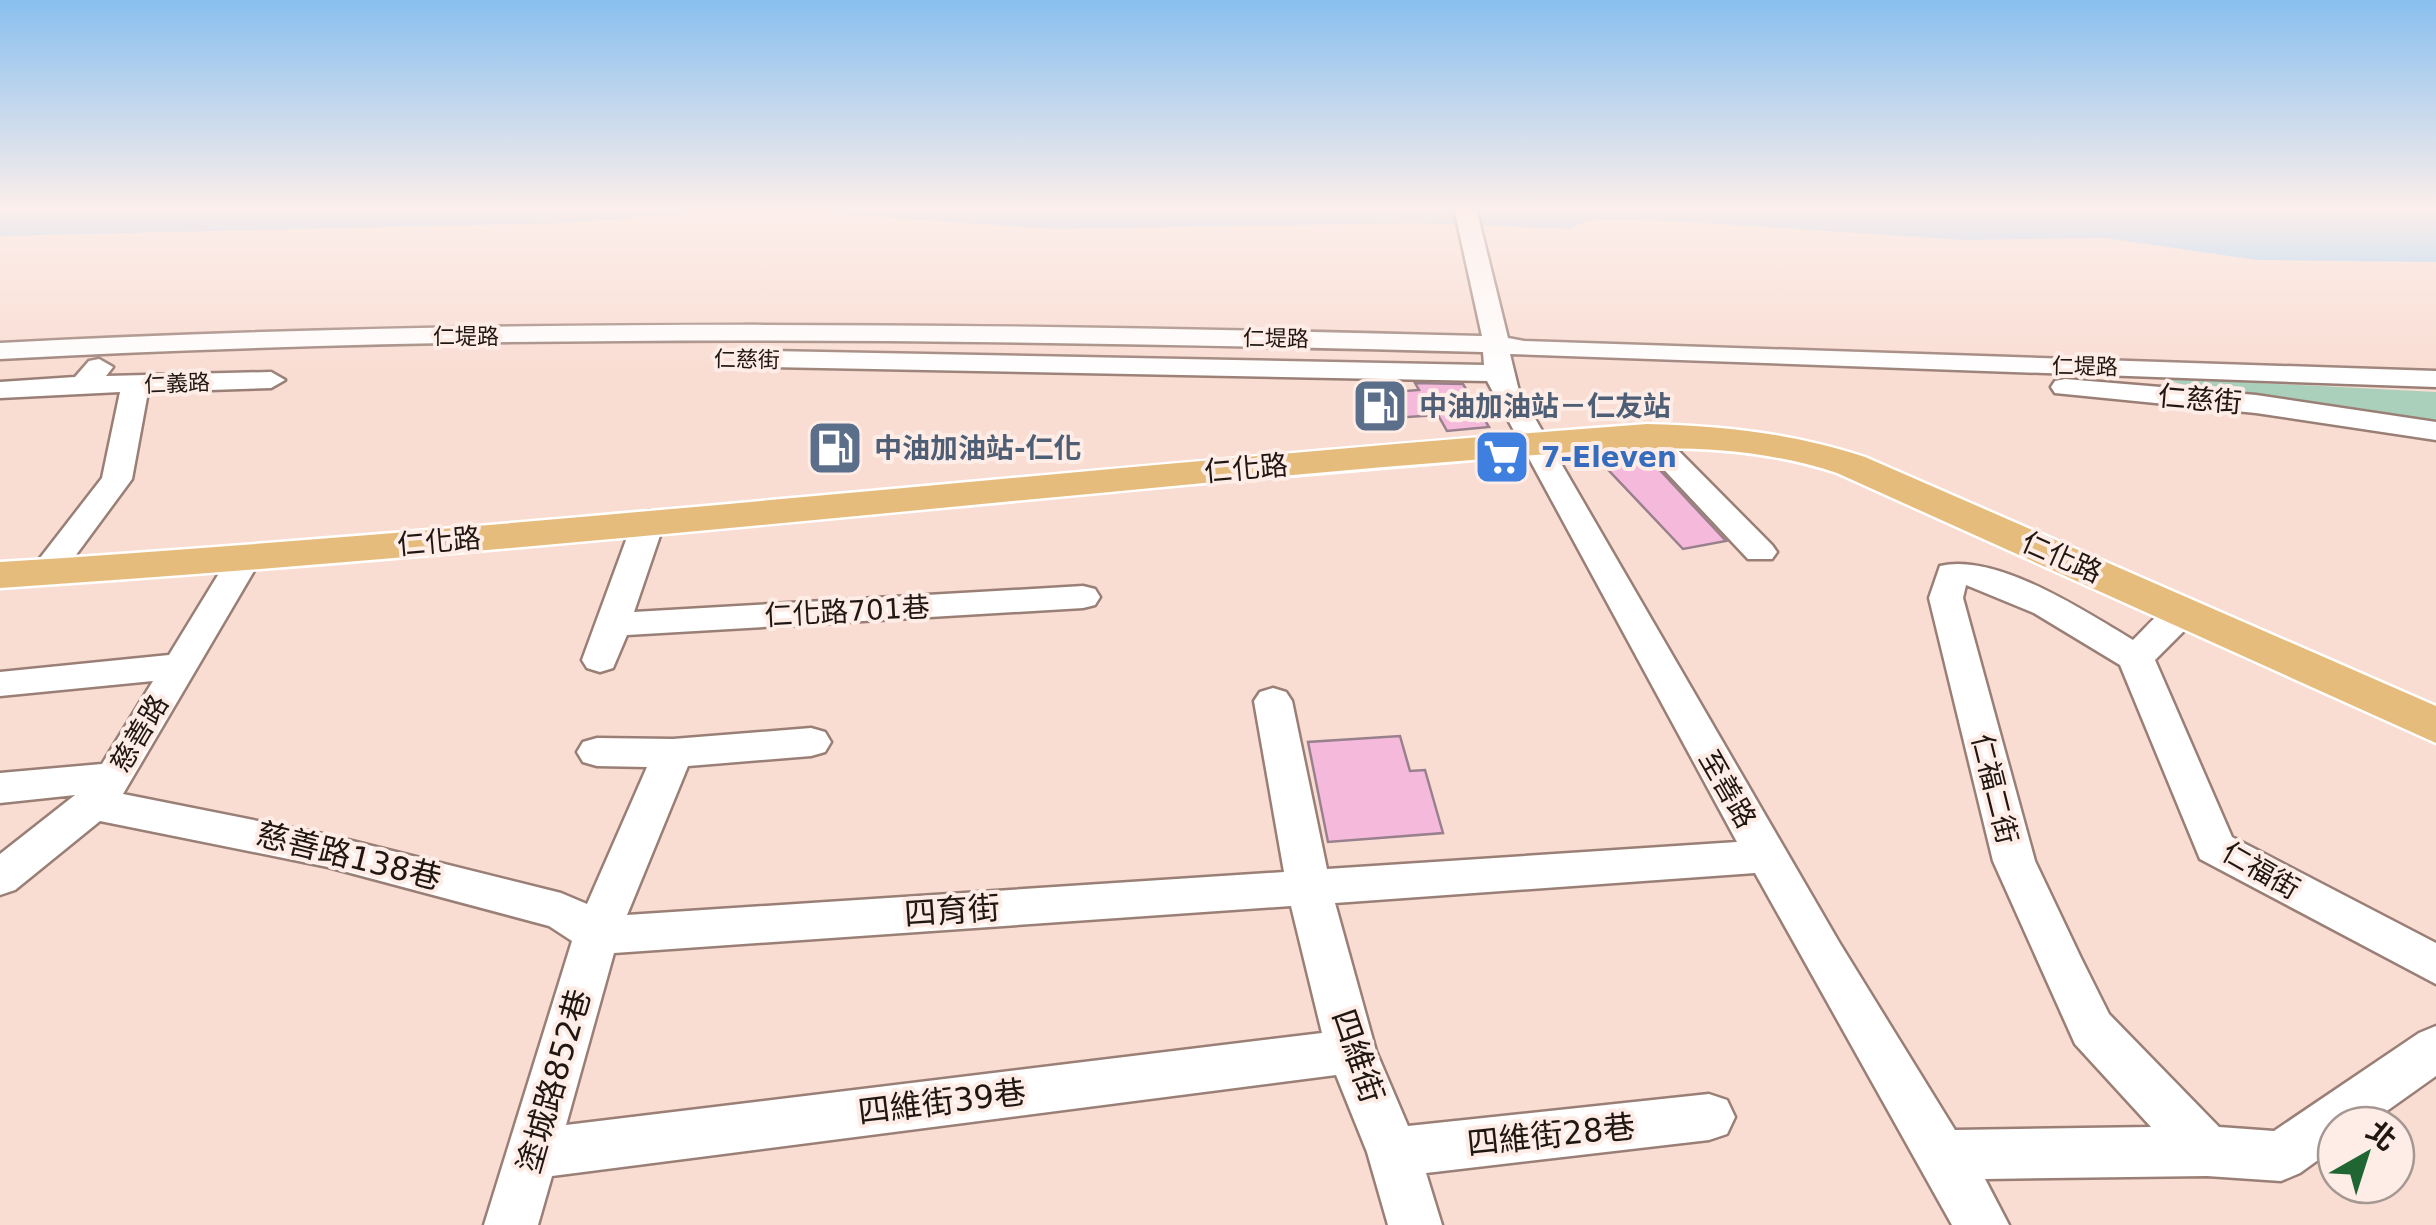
<svg xmlns="http://www.w3.org/2000/svg" width="2436" height="1225" font-family="'DejaVu Sans','Noto Sans TC',sans-serif">
<style>
.green{fill:#aad0bb}
.water{fill:#9bd0fa}
.building{fill:#f5badb;stroke:#98808d;stroke-width:2.5}
.lines{fill:none;stroke-linecap:round;stroke-linejoin:round}
.minor-casing{stroke:#997f76;stroke-width:5}
.major-casing{stroke:#fff;stroke-width:5}
.minor{fill:#fff;fill-rule:evenodd}
.major{fill:#e6bc7d;fill-rule:evenodd}
.labels{text-anchor:middle;stroke-width:8;stroke-linejoin:round;paint-order:stroke}
.far-street-label{font-size:22px;fill:#201713;stroke:#feece6}
.street-label{font-size:28px;fill:#201713;stroke:#feece6}
.service-label{font-size:28px;font-weight:bold;fill:#4e5e75;stroke:#feece6;text-anchor:start}
.shop-label{font-size:28px;font-weight:bold;fill:#366cbe;stroke:#feece6;text-anchor:start}
.near-street-label{font-size:32px;fill:#201713;stroke:#feece6}
</style>
<rect width="100%" height="100%" fill="#f9dcd2"/>
<path class="green" d="M2161 378 2436 392V427L2217 395Z"/>
<path class="water" d="M0 208H2436V262L2257 260 2105 238 1964 240 1689 222 1594 219 1568 229 1416 223 1053 229 764 209 561 223 0 236Z"/>
<path class="building" d="M1415 383 1463 384 1489 427 1447 431 1438 415 1377 419 1365 394 1419 390Z
M1643 452 1726 541 1683 549 1598 459Z
M1400 736 1410 771 1425 770 1443 833 1328 842 1308 742Z"/>
<g class="lines">
<g class="minor-casing">
<path id="minor" d="M1454 208H1476L1508 338 1524 341 2436 371V387L1510 354 1519 391 1839 942 1955 1130 2151 1127 2075 1044 1993 861 1929 598 1940 566C1996 552 2086 612 2133 640 2152 622 2168 597 2195 604L2200 612 2195 620 2155 660 2232 837 2436 943V984L2200 859 2120 665 2034 613 1966 585 1963 598 2035 861 2081 958 2109 1014 2219 1127 2274 1131 2419 1033 2436 1026V1076L2367 1125H2336V1147L2300 1173 2281 1181 2207 1176 1985 1179 2009 1225H1952L1755 873 1335 903 1376 1051 1408 1126 1709 1094 1727 1100 1735 1117 1727 1134 1709 1140 1426 1173 1442 1225H1388L1367 1152 1336 1075 552 1176 538 1225H484L572 941 549 926 328 867 100 821 15 890 0 895V854L75 795 0 803V773L102 764 153 681 0 696V672L169 655 232 552H256L261 559 123 794 328 835 561 893 587 904 647 767 597 766 583 762 577 752 583 742 597 738 673 739 811 728 825 732 831 742 825 752 811 756 688 766 627 915 1284 872 1254 701 1260 692 1273 688 1286 692 1292 701 1327 869 1737 842 1487 381 770 367 757 359 770 351 1484 365 1483 352C989 339 493 332 0 359V343C493 317 988 323 1482 336ZM1291 906 1322 1033 566 1125 614 953Z
M99 359 113 367 106 376 271 372 285 380 271 388 148 392 132 479 59 578H35L30 571 102 478 120 392 0 398V382L75 377 89 361Z
M2065 379 2256 395 2436 422V440L2256 413 2055 393 2051 387 2055 381Z
M1647 426 1657 429 1772 545 1777 552 1772 559H1748L1637 441 1632 435 1637 429Z
M649 511 660 514 665 521 634 612 1083 586 1095 589 1100 597 1095 605 1083 608 627 635 613 668 600 672 587 668 582 660 633 521 638 514Z"/>
</g>
<g class="major-casing">
<path id="major" d="M1647 424C1723 426 1792 433 1865 457L2436 706V743L1837 473C1726 436 1612 449 1497 458 1393 466 1288 475 1183 485 789 522 395 562 0 588V562C550 527 1098 465 1647 424Z"/>
</g>
<use href="#minor" class="minor"/>
<use href="#major" class="major"/>
</g>
<linearGradient id="sky" x2="0" y2="1"><stop stop-color="#89bfef"/><stop offset="0.55" stop-color="#fcefeb"/><stop offset="1" stop-color="#fcefeb" stop-opacity="0"/></linearGradient>
<rect width="2436" height="380" fill="url(#sky)"/>
<defs>
<g id="fuel-square" transform="scale(2.875)"><rect x="-9" y="-9" width="18" height="18" rx="4" fill="#5c6f8a" stroke="#feece6"/><path d="M-5.5-6h7V0h2V4h1.3V-2.5L3-4.5l.8-.8L6-3V5H2.5V1h-1V6h-7ZM-4.2-4.7v3.2H.2V-4.7Z" fill="#fff"/></g>
<g id="supermarket-square" transform="scale(2.875)"><rect x="-9" y="-9" width="18" height="18" rx="4" fill="#3f7fe0" stroke="#feece6"/><path d="M-6-5.5h2.5l.6 2H6L4.5 2H-2.5L-4.4-4H-6ZM-1.5 3.2a1.3 1.3 0 1 0 .1 0ZM3 3.2a1.3 1.3 0 1 0 .1 0Z" fill="#fff"/></g>
</defs>
<g fill-rule="evenodd">
<use href="#fuel-square" x="1380" y="406"/>
<use href="#fuel-square" x="835" y="448"/>
<use href="#supermarket-square" x="1502" y="457"/>
</g>
<g class="labels">
<g class="far-street-label">
<text x="466" y="344">仁堤路</text>
<text transform="translate(1276 338) rotate(1)" y="8">仁堤路</text>
<text transform="translate(747 359) rotate(1)" y="8">仁慈街</text>
<text transform="translate(2085 366) rotate(1)" y="8">仁堤路</text>
<text transform="translate(177 383) rotate(-2)" y="8">仁義路</text>
</g>
<g class="street-label">
<text transform="translate(2200 399) rotate(5)" y="10">仁慈街</text>
<text transform="translate(1246 468) rotate(-5)" y="10">仁化路</text>
<text transform="translate(439 541) rotate(-5)" y="10">仁化路</text>
<text transform="translate(2062 557) rotate(24)" y="10">仁化路</text>
<text transform="translate(847 611) rotate(-3)" y="10">仁化路701巷</text>
<text transform="translate(139 733) rotate(-59)" y="10">慈善路</text>
<text transform="translate(1728 789) rotate(60)" y="10">至善路</text>
<text transform="translate(1995 789) rotate(76)" y="10">仁福二街</text>
<text transform="translate(2261 870) rotate(30)" y="10">仁福街</text>
</g>
<g class="service-label">
<text x="1419" y="416">中油加油站－仁友站</text>
<text x="874" y="458">中油加油站-仁化</text>
</g>
<g class="shop-label">
<text x="1541" y="467">7-Eleven</text>
</g>
<g class="near-street-label">
<text transform="translate(349 856) rotate(14)" y="11">慈善路138巷</text>
<text transform="translate(952 911) rotate(-4)" y="11">四育街</text>
<text transform="translate(1358 1056) rotate(71)" y="11">四維街</text>
<text transform="translate(554 1081) rotate(-74)" y="11">塗城路852巷</text>
<text transform="translate(942 1102) rotate(-7)" y="11">四維街39巷</text>
<text transform="translate(1551 1135) rotate(-6)" y="11">四維街28巷</text>
</g>
</g>
<g transform="translate(2366 1155) rotate(39)"><circle r="48" fill="#feece6" stroke="#a59792" stroke-width="2.5"/>
<path d="M0-8L18 38L0 25L-18 38Z" fill="#1f6633"/>
<text y="-15" font-size="28" font-weight="bold" text-anchor="middle" fill="#201713">北</text>
</g>
</svg>
